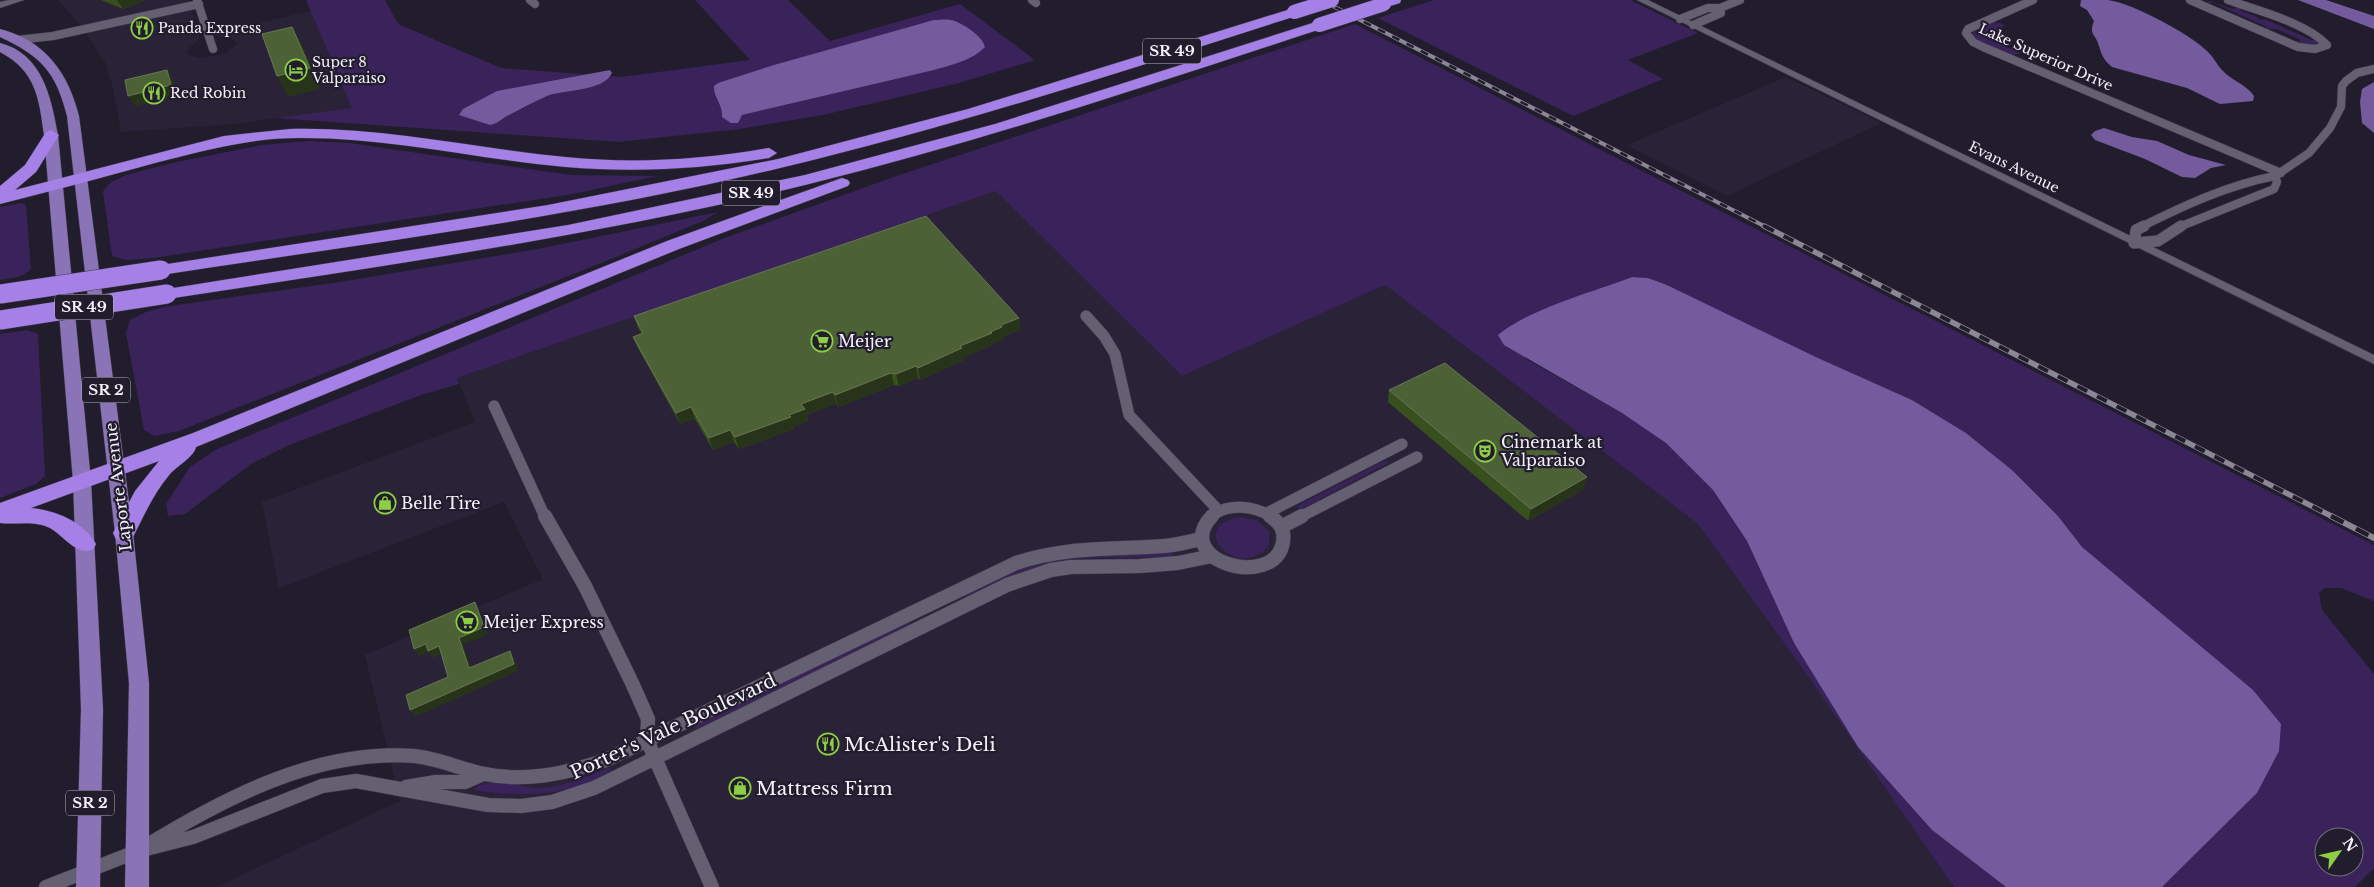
<svg xmlns="http://www.w3.org/2000/svg" width="2374" height="887" font-family="'Libre Baskerville',serif">
<style>
.built{fill:#2a2338}
.green{fill:#39235a;fill-rule:evenodd}
.water{fill:#735b9e}
.lines{fill:none;stroke-linecap:round;stroke-linejoin:round}
.minor-far2-casing{stroke:#3e3a47;stroke-width:9}
.minor-far1-casing{stroke:#3e3a47;stroke-width:12}
.minor-casing{stroke:#3e3a47;stroke-width:15}
.tertiary-casing{stroke:#3e3a47;stroke-width:1}
.primary-casing{stroke:#3e3a47;stroke-width:1}
.motorway-casing{stroke:#3e3a47;stroke-width:1}
.minor-far2{stroke:#645f71;stroke-width:8}
.minor-far1{stroke:#645f71;stroke-width:11}
.minor{stroke:#645f71;stroke-width:14}
.tertiary{fill:#645f71;fill-rule:evenodd}
.primary{fill:#8b73b7;fill-rule:evenodd}
.motorway{fill:#a580e6;fill-rule:evenodd}
.rail-far2-casing{stroke:#8b8794;stroke-width:4}
.rail-far1-casing{stroke:#8b8794;stroke-width:5.5}
.rail-casing{stroke:#8b8794;stroke-width:6}
.rail-far2{stroke:#221d2c;stroke-width:2.5;stroke-dasharray:8;stroke-linecap:butt}
.rail-far1{stroke:#221d2c;stroke-width:4;stroke-dasharray:11;stroke-linecap:butt}
.rail{stroke:#221d2c;stroke-width:4.5;stroke-dasharray:14;stroke-linecap:butt}
.motorway-bridge-far1-casing{stroke:#3e3a47;stroke-width:15;stroke-linecap:butt}
.motorway-bridge-casing{stroke:#3e3a47;stroke-width:20;stroke-linecap:butt}
.motorway-bridge-far1{stroke:#a580e6;stroke-width:14}
.motorway-bridge{stroke:#a580e6;stroke-width:19}
.wall{fill:#384f1e}
.shaded-wall{fill:#273419}
.building{fill:#4c6136;stroke:#677755}
.labels{text-anchor:middle;stroke-width:4.5;stroke-linejoin:round;paint-order:stroke}
.far-poi-label{font-size:14px;fill:#f4f1fc;stroke:#221d2c;text-anchor:start}
.far-street-label{font-size:14px;fill:#f4f1fc;stroke:#221d2c}
.shield{fill:#221d2c;stroke:#b5b1be;stroke-width:1}
.shield-label{font-size:15px;font-weight:bold;fill:#f4f1fc}
.poi-label{font-size:16px;fill:#f4f1fc;stroke:#221d2c;text-anchor:start}
.street-label{font-size:16px;fill:#f4f1fc;stroke:#221d2c}
.near-street-label{font-size:19px;fill:#f4f1fc;stroke:#221d2c}
.near-poi-label{font-size:19px;fill:#f4f1fc;stroke:#221d2c;text-anchor:start}
</style>
<rect width="100%" height="100%" fill="#221d2c"/>
<path class="built" d="M58 0H189L200 39 190 47 187 54 200 58 224 54 237 44 233 39 219 37 216 33 311 11 353 108 233 124 121 132 113 88 105 62 81 26Z
M1786 77 1881 123 1727 196 1627 145Z
M996 191 1182 376 1385 285 1698 524 1805 672 1953 885 1951 887H216L400 801 365 655 543 579 504 502 279 588 262 502 475 422 457 378Z"/>
<path class="green" d="M306 0H385L398 24 501 68 621 77 750 60 695 0H788L830 41 960 4 1035 60 959 83 823 115 740 129 618 142 275 118 352 108Z
M1434 0H1630L1698 33 1628 60 1663 79 1573 116 1378 18Z
M2206 0 2233 9 2239 7 2242 8 2239 10 2258 17 2257 19 2267 20 2311 40 2316 39 2321 43 2317 46 2295 43 2301 40 2276 29H2264L2267 27 2214 3H2206L2209 2Z
M1993 22 2001 23 2005 27H1997L2008 48 2017 49 2019 54 2011 55 1976 39 1972 35 1974 31Z
M1355 24 2374 545V601L2341 588H2325L2319 593 2322 610 2374 674V868L2355 887H2162L2257 793 2082 547 2058 516 2012 470 1966 433 1912 400 1818 358 1667 285 1648 278 1632 277 1511 325 1526 359 1622 413 1666 443 1713 490 1747 541 1794 643 1858 747 1932 830 2006 887H1954L1805 672 1698 524 1385 285 1182 376 996 191 457 378 459 384 421 395 289 445 251 464 185 514 168 516 166 504 190 467 217 449 727 237 888 179ZM2324 837H2354V867H2324Z
M308 141 349 143 571 175 657 176 573 194 153 258 126 260 112 256 103 191 111 182 126 175 172 163 262 145Z
M21 203 26 205 31 269C23 278 11 278 0 280V207Z
M718 212 703 221 611 259 179 431 154 436 144 430 126 333 130 320 146 312 163 307 340 282 538 249Z
M27 330 38 334 45 476 36 484 0 498V334Z
M1386 460 1389 462 1300 510 1297 506Z
M1241 517 1258 521 1269 531V545C1240 584 1183 526 1241 517Z
M1172 552 1173 556C1139 559 1104 555 1070 560 1032 565 999 580 966 598L963 594 1022 567 1059 557Z
M909 622V626L698 728 694 727 696 724Z
M608 768 612 769C578 796 516 798 475 790V788C495 774 521 790 544 788 566 785 587 777 608 768Z"/>
<path class="water" d="M2081 0C2090 0 2100 0 2108 0 2132 3 2190 34 2207 51 2214 57 2217 66 2224 72 2233 81 2247 85 2254 96L2253 101 2220 104 2187 88 2112 67C2103 60 2101 53 2098 43 2094 33 2089 34 2094 21L2087 10 2080 6Z
M2298 0H2326L2374 16V29Z
M934 20C940 20 945 19 951 20 961 22 983 36 985 47 973 60 951 65 934 70L742 115 738 123H731L722 117C723 104 713 97 714 86L718 83 774 65Z
M610 70 612 73C603 92 564 89 547 96 533 102 519 110 505 117 499 121 498 123 490 125L459 115 463 109 497 91Z
M2374 82V133L2362 123 2360 102 2362 89Z
M2104 128 2132 137 2157 141 2189 155 2226 165 2211 168 2195 178 2182 177 2145 159 2095 140 2091 135 2095 131Z
M1632 277 1648 278 1667 285 1818 358 1912 400 1966 433 2012 470 2058 516 2082 547 2253 690 2281 724 2279 751 2257 793 2162 887H2006L1932 830 1858 747 1794 643 1747 541 1713 490 1666 443 1622 413 1504 345 1498 335C1529 309 1593 292 1632 277Z"/>
<g class="lines">
<g class="minor-far2-casing">
<path id="minor-far2" d="M197 0 213 49
M530 0 535 4
M1032 0 1036 3
M2033 0 1968 29 1966 33 1973 42 1983 47 2281 173
M2190 0 2298 47 2315 49 2327 45C2307 23 2256 10 2228 0
M1680 19 1708 8H1720L1740 0
M1693 25 1721 13 1720 8
M17 40 53 36 199 4
M2275 176 2309 153 2330 128 2341 107 2342 86 2346 81 2357 73 2374 69
M2141 227C2183 206 2228 185 2275 176
M2179 227 2274 189 2277 182 2275 176"/>
</g>
<g class="minor-far1-casing">
<path id="minor-far1" d="M2144 226 2136 230 2134 243 2158 241 2181 226
M1086 316 1104 336 1115 354 1129 415 1219 511
M494 406 545 517
M1267 513 1402 444
M1211 517C1227 502 1255 506 1272 517
M1300 517 1417 457"/>
</g>
<g class="minor-casing">
<path id="minor" d="M545 516 585 586 633 685 648 719 647 740 712 887
M1212 516C1170 561 1275 591 1283 542 1285 530 1280 523 1270 516
M1281 527 1302 516
M406 787 436 782H465L483 774
M146 846C226 797 318 749 414 756 437 758 458 768 480 773 524 783 564 774 606 760L1016 563C1067 546 1112 550 1164 546 1177 545 1190 541 1202 539
M46 887 138 851 193 837 322 786 356 781 488 805 521 806 552 802 594 788 1007 585 1051 570 1071 567 1140 566 1178 563 1212 556"/>
</g>
<g class="tertiary-casing">
<path id="tertiary" d="M9 0H24L0 8V2Z
M1637 0H1648L2374 355V364Z"/>
</g>
<g class="primary-casing">
<path id="primary" d="M0 29C46 41 68 73 79 116L133 533 149 683V887H125L129 683 115 533 67 116C56 72 41 56 0 37Z
M0 43C43 54 51 98 58 135L91 481 103 709 100 887H76L81 709 73 481 44 135C39 98 36 71 0 52Z"/>
</g>
<g class="motorway-casing">
<path id="motorway" d="M1383 0H1401L1400 3 1384 8 1377 4Z
M1294 8 1299 9 1301 12 1299 15C1127 70 956 126 780 168 577 217 368 243 161 275L155 274 152 270 155 266 161 265 548 205 778 159 968 109Z
M1319 21 1326 25 1324 28C1153 84 983 141 809 184 597 236 382 266 167 299L161 298 158 294 161 290 167 289 568 225 805 175 995 124Z
M290 129C383 127 473 148 565 157 634 164 701 160 769 148L777 153 769 158C701 169 635 173 566 167 476 159 388 137 298 138 249 138 202 151 155 163 104 177 52 191 0 204V186L25 165 46 132 51 130 59 135 36 172 15 190 224 136Z
M842 178 848 180 850 183 848 186 679 249 196 447C194 457 177 466 170 474 153 494 144 516 132 539L124 541 116 539 113 533 135 491 159 461 31 508C55 510 84 522 96 544L93 550C75 555 64 536 50 528 34 520 17 525 0 523V503L193 433 667 241Z"/>
</g>
<use href="#minor-far2" class="minor-far2"/>
<use href="#minor-far1" class="minor-far1"/>
<use href="#minor" class="minor"/>
<use href="#tertiary" class="tertiary"/>
<use href="#primary" class="primary"/>
<use href="#motorway" class="motorway"/>
<g class="rail-far2-casing">
<path id="rail-far2" d="M1321 0 1766 227"/>
</g>
<g class="rail-far1-casing">
<path id="rail-far1" d="M1764 226 2333 517"/>
</g>
<g class="rail-casing">
<path id="rail" d="M2331 516 2374 538"/>
</g>
<use href="#rail-far2" class="rail-far2"/>
<use href="#rail-far1" class="rail-far1"/>
<use href="#rail" class="rail"/>
<g class="motorway-bridge-far1-casing">
<path id="motorway-bridge-far1" d="M1294 12 1332 0
M1319 25 1384 4"/>
</g>
<g class="motorway-bridge-casing">
<path id="motorway-bridge" d="M0 294 161 270
M0 320 167 294"/>
</g>
<use href="#motorway-bridge-far1" class="motorway-bridge-far1"/>
<use href="#motorway-bridge" class="motorway-bridge"/>
</g>
<path class="wall" d="M101 0H146L123 9Z
M634 316 1019 318 1020 330 1004 336V339L993 343V345L964 357V360L920 380 918 378 899 386 894 385 838 407 836 403 807 415 808 421 793 427 794 429 739 449 734 442 713 450 695 419 680 424 638 348 633 337 642 334 638 328Z
M1389 390 1584 489 1528 521 1388 402Z"/>
<path class="shaded-wall" d="M117 0H146L123 9Z
M292 27 303 46 320 89 288 97 277 76Z
M167 70 173 80 177 96 135 106 128 96Z
M1019 318 1020 330 1004 336V339L993 343V345L964 357V360L920 380 918 368 960 346 990 332 1001 325Z
M916 366 918 378 899 386 896 374Z
M891 373 894 385 838 407 835 395Z
M833 392 836 403 807 415 808 421 793 427 794 429 739 449 735 437 789 415 801 404Z
M691 407 695 419 680 424 676 413Z
M730 430 734 442 713 450 709 438Z
M1587 477 1584 489 1528 521 1531 509Z
M475 602 479 610 488 634 463 645 474 675 469 668 459 638Z
M426 644 439 646 443 653 433 658 429 652 419 656 414 649Z
M510 651 514 658 518 671 415 717 410 710Z"/>
<path class="building" d="M292 27 310 68 277 76 262 34Z
M167 70 171 85 128 96 125 80Z
M926 216 1019 318 1001 325 1002 327 990 332 992 333 960 346 962 348 918 368 916 366 896 374 891 373 835 395 833 392 801 404 805 409 789 415 791 417 735 437 730 430 709 438 691 407 676 413 633 337 643 333 634 316Z
M1445 363 1587 477 1531 509 1389 390Z
M475 602 484 627 459 638 469 668 510 651 514 664 410 710 406 695 448 677 439 646 428 651 426 644 414 649 409 630Z"/>
<defs>
<g id="restaurant-ring" transform="scale(1.125)"><circle r="9.5" fill="#221d2c" stroke="#8dce44" stroke-width="1.5"/><path d="M-5-6h1v4h1v-4h1v4h1v-4h1v5L-1.5 .5V6h-2V.5L-5-1ZM5-6V6H3V1.5H1.5Q1.5-4 5-6Z" fill="#8dce44"/></g>
<g id="hotel-ring" transform="scale(1.125)"><circle r="9.5" fill="#221d2c" stroke="#8dce44" stroke-width="1.5"/><path d="M-6-4.5h1.5V1H6V5H4.5V3h-9V5H-6ZM-4 0a1.8 1.8 0 1 1 3.6 0ZM.5 0V-2.5h3Q6-2.5 6 0Z" fill="#8dce44"/></g>
<g id="supermarket-ring" transform="scale(1.125)"><circle r="9.5" fill="#221d2c" stroke="#8dce44" stroke-width="1.5"/><path d="M-6-5.5h2.5l.6 2H6L4.5 2H-2.5L-4.4-4H-6ZM-1.5 3.2a1.3 1.3 0 1 0 .1 0ZM3 3.2a1.3 1.3 0 1 0 .1 0Z" fill="#8dce44"/></g>
<g id="theatre-ring" transform="scale(1.125)"><circle r="9.5" fill="#221d2c" stroke="#8dce44" stroke-width="1.5"/><path d="M-5-5.5Q0-4 5-5.5V0Q5 5 0 6Q-5 5-5 0ZM-3.3-2.5H-1v1.5H-3.3ZM1-2.5H3.3v1.5H1ZM-2.8 1Q0 5.5 2.8 1Z" fill="#8dce44"/></g>
<g id="shop-ring" transform="scale(1.125)"><circle r="9.5" fill="#221d2c" stroke="#8dce44" stroke-width="1.5"/><path d="M-5-2.5h2.3a2.7 3.5 0 0 1 5.4 0H5L5.5 6h-11ZM-1.5-2.5h3a1.5 2.3 0 0 0-3 0Z" fill="#8dce44"/></g>
</defs>
<g fill-rule="evenodd">
<use href="#restaurant-ring" x="142" y="28"/>
<use href="#hotel-ring" x="296" y="70"/>
<use href="#restaurant-ring" x="154" y="93"/>
<use href="#supermarket-ring" x="822" y="341"/>
<use href="#theatre-ring" x="1485" y="451"/>
<use href="#shop-ring" x="385" y="503"/>
<use href="#supermarket-ring" x="467" y="622"/>
<use href="#restaurant-ring" x="828" y="744"/>
<use href="#shop-ring" x="740" y="788"/>
</g>
<g class="labels">
<g class="far-poi-label">
<text x="158" y="33">Panda Express</text>
<text x="312" y="67">Super 8<tspan x="312" dy="16">Valparaiso</tspan></text>
<text x="170" y="98">Red Robin</text>
</g>
<g class="far-street-label">
<text transform="translate(2046 57) rotate(24)" y="5">Lake Superior Drive</text>
<text transform="translate(2014 167) rotate(26)" y="5">Evans Avenue</text>
</g>
<g class="shield">
<rect x="1143" y="38.5" width="58" height="25" rx="4"/>
<rect x="722" y="180.5" width="58" height="25" rx="4"/>
<rect x="55" y="294.5" width="58" height="25" rx="4"/>
<rect x="82" y="377.5" width="48" height="25" rx="4"/>
<rect x="66" y="790.5" width="48" height="25" rx="4"/>
</g>
<g class="shield-label">
<text x="1172" y="56">SR 49</text>
<text x="751" y="198">SR 49</text>
<text x="84" y="312">SR 49</text>
<text x="106" y="395">SR 2</text>
<text x="90" y="808">SR 2</text>
</g>
<g class="poi-label">
<text x="838" y="347">Meijer</text>
<text x="1501" y="448">Cinemark at<tspan x="1501" dy="18">Valparaiso</tspan></text>
<text x="401" y="509">Belle Tire</text>
<text x="483" y="628">Meijer Express</text>
</g>
<g class="street-label">
<text transform="translate(118 487) rotate(-97)" y="6">Laporte Avenue</text>
</g>
<g class="near-street-label">
<text transform="translate(673 726) rotate(-25)" y="7">Porter's Vale Boulevard</text>
</g>
<g class="near-poi-label">
<text x="844" y="751">McAlister's Deli</text>
<text x="756" y="795">Mattress Firm</text>
</g>
</g>
<g transform="translate(2339 852) rotate(56)"><circle r="24" fill="#221d2c" stroke="#76727f"/>
<path d="M0-4L9 19L0 12L-9 19Z" fill="#8dce44"/>
<text y="-8" font-size="14" font-weight="bold" text-anchor="middle" fill="#f4f1fc">N</text>
</g>
</svg>
